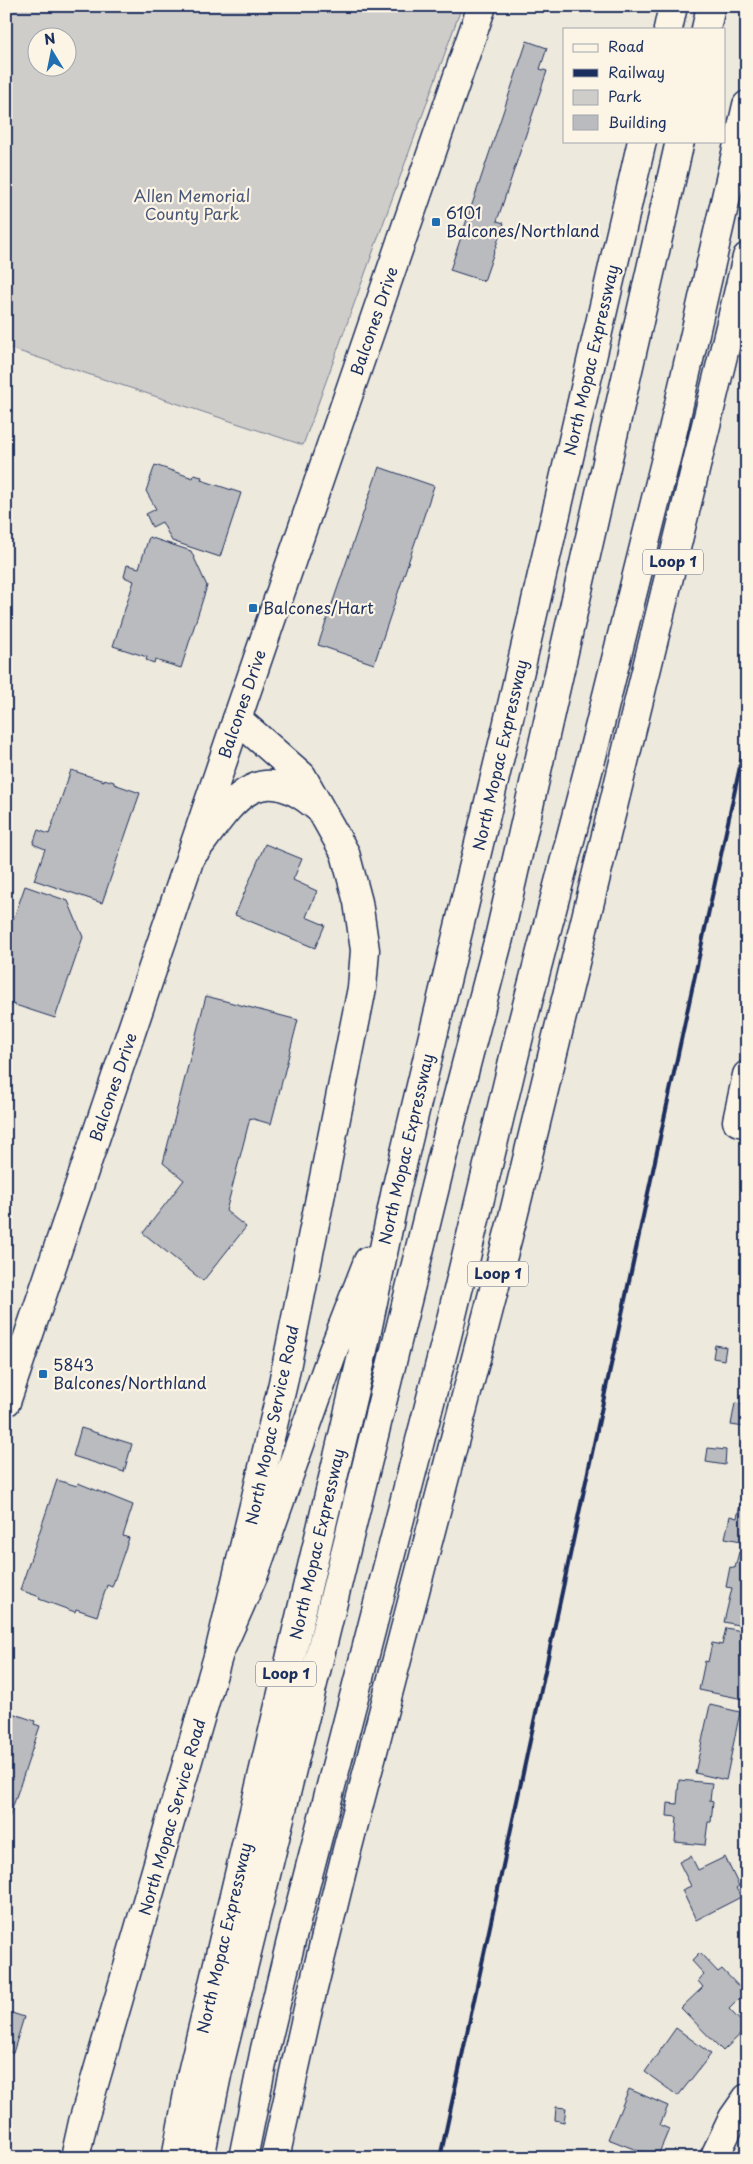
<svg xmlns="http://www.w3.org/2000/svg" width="753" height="2164" font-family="'Playpen Sans',sans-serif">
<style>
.green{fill:#cfcdca;stroke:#757e94;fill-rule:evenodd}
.building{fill:#babbbe;stroke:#1b2f5e}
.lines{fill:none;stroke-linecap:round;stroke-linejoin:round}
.minor-casing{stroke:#1b2f5e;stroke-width:31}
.major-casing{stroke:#1b2f5e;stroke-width:31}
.highway-casing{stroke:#1b2f5e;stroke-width:31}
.minor{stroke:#fcf5e5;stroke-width:28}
.major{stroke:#fcf5e5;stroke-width:28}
.highway{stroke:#fcf5e5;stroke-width:28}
.rail{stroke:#1b2f5e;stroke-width:4}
.poi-dot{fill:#1f6fb2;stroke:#fcf5e5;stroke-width:2}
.labels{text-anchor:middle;stroke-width:4.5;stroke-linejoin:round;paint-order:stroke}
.shield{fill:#fcf5e5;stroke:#5e6a86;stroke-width:1}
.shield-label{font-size:15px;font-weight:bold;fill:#1b2f5e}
.park-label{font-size:16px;fill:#485679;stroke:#fcf5e5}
.poi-label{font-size:16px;fill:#1b2f5e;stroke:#fcf5e5;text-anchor:start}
.street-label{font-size:16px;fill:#1b2f5e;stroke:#fcf5e5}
</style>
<rect width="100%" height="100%" fill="#eee9dd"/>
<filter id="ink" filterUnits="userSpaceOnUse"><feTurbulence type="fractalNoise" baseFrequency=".02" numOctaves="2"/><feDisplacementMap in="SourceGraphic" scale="10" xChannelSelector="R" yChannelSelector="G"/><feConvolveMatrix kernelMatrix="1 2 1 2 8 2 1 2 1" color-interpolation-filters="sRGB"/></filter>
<g filter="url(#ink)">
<path class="green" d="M6 6H462L303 445 6 347ZM38 38H68V68H38Z"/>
<path class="building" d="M527 41 547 48 540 69 547 71 497 221 504 223 484 281 450 270Z
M155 465 193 478 194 475 202 477 201 480 241 493 220 557 172 541 162 522 152 527 146 514 156 509 146 491Z
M379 467 434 486 374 664 318 645Z
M149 537 191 551 207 586 181 668 155 660 154 663 146 660 147 657 113 646 134 581 124 577 127 565 139 568Z
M71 770 104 781V779L114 782V784L140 793 102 903 34 880 45 849 33 844 38 830 49 834Z
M265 844 302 859 293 880 317 891 306 917 325 925 315 948 235 915Z
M25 886 68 901 83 937 55 1018 6 1002V942L10 931 6 930V915L14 918Z
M206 996 298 1020 271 1124 250 1118 226 1211 246 1227 203 1281 143 1233 184 1180 163 1163Z
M715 1345 726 1347 724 1360 713 1358Z
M735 1403 747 1405V1461L739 1459 744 1427 731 1425Z
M81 1428 132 1444 124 1472 73 1456Z
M708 1448 726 1450 725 1465 706 1462Z
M57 1480 77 1486 78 1483 133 1505 123 1536 129 1538 112 1587 107 1585 97 1616 76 1609 75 1612 39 1599 40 1597 20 1590Z
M747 1490V1542L725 1538 730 1516 737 1518 742 1496 745 1497Z
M739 1552 747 1554V1627L724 1622 732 1588 726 1587 730 1567 735 1568Z
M726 1628 747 1632V1654L743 1674 747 1675V1682L743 1699 699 1690 705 1661 708 1662 712 1643 722 1645Z
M710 1705 740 1712 726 1780 695 1773Z
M6 1711 35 1721 34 1724 40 1726 6 1827Z
M679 1780 712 1783 710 1801 713 1802 711 1822H708L705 1845 675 1842 677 1817 667 1816 668 1803 677 1804Z
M691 1856 698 1870 725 1857 739 1886 736 1888 741 1897 696 1920 682 1890 691 1886 679 1862Z
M700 1953 718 1972 722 1969 745 1993 729 2009 747 2028 723 2051 681 2008 703 1987 698 1981 704 1974 692 1961Z
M6 2011 24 2017 13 2053 6 2051Z
M676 2028 711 2054 678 2096 645 2072Z
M629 2089 668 2106 660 2125 669 2129 657 2158 608 2139Z
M556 2107 566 2108 564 2122 555 2120Z
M6 2148 12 2150 9 2158H6Z"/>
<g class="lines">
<g class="minor-casing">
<path id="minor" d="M747 1075 737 1121 747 1124
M6 1402C83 1174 162 947 237 719
M714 2158 733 2118 747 2098"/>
</g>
<g class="major-casing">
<path id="major" d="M192 855C229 808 253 754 316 806
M75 2158 83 2122 219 1653 283 1383 362 988 365 950 358 902 345 853 302 776 237 719 482 6"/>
</g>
<g class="highway-casing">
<path id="highway" d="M668 29 673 6
M706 29 711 6
M219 1653 254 1574 333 1351 368 1261
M176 2158 191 2077 361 1360 396 1190 506 731 642 141
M200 2158 218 2070 449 1130 499 938 680 141
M243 2158 265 2049 291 1941 447 1336 520 1032 593 752 673 430 747 105
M275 2158 308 2009 346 1854 512 1221 747 257"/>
</g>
<use href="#minor" class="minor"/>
<use href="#major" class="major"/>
<use href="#highway" class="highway"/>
<path class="rail" d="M440 2158 747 734"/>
</g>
</g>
<g class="poi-dot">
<rect x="431" y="217" width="10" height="10" rx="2.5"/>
<rect x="248" y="603" width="10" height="10" rx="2.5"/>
<rect x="38" y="1369" width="10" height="10" rx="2.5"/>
</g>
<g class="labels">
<g class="shield">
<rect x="643" y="549.5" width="60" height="25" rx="4"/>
<rect x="468" y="1261.5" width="60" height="25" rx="4"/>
<rect x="256" y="1661.5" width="60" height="25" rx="4"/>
</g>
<g class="shield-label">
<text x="673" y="567">Loop 1</text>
<text x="498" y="1279">Loop 1</text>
<text x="286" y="1679">Loop 1</text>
</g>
<g class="park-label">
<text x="192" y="202">Allen Memorial<tspan x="192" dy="18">County Park</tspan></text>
</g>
<g class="poi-label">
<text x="446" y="219">6101<tspan x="446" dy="18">Balcones/Northland</tspan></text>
<text x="263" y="614">Balcones/Hart</text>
<text x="53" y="1371">5843<tspan x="53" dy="18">Balcones/Northland</tspan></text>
</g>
<g class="street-label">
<text transform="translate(374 321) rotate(-71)" y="6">Balcones Drive</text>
<text transform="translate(591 360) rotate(-77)" y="6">North Mopac Expressway</text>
<text transform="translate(242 704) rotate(-71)" y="6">Balcones Drive</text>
<text transform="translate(500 755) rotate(-77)" y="6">North Mopac Expressway</text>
<text transform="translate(113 1087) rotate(-71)" y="6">Balcones Drive</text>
<text transform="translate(406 1149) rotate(-77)" y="6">North Mopac Expressway</text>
<text transform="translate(272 1425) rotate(-78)" y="6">North Mopac Service Road</text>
<text transform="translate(317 1544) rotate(-77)" y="6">North Mopac Expressway</text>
<text transform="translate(172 1817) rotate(-74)" y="6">North Mopac Service Road</text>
<text transform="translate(224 1938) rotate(-77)" y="6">North Mopac Expressway</text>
</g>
</g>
<rect width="753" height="2164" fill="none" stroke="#fcf5e5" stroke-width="25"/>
<rect x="12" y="12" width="728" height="2139" fill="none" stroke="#1b2f5e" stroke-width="2" filter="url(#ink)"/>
<rect x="563" y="28" width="162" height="115" fill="#fcf5e5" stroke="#a2a6af"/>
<rect x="573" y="44" width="25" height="8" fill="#fcf5e5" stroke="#a2a6af"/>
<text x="608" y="52" font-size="15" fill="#1b2f5e">Road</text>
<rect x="573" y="69" width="25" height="8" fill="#1b2f5e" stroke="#a2a6af"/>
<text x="608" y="78" font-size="15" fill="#1b2f5e">Railway</text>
<rect x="573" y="90" width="25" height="15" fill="#cfcdca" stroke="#a2a6af"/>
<text x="608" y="102" font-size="15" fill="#1b2f5e">Park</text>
<rect x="573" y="115" width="25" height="15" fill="#babbbe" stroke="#a2a6af"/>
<text x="608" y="128" font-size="15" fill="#1b2f5e">Building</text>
<g transform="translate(52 52) rotate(350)"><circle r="24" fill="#fcf5e5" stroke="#a2a6af"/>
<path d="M0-4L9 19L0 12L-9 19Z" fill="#1f6fb2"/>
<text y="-8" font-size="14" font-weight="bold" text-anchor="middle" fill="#1b2f5e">N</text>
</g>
</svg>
